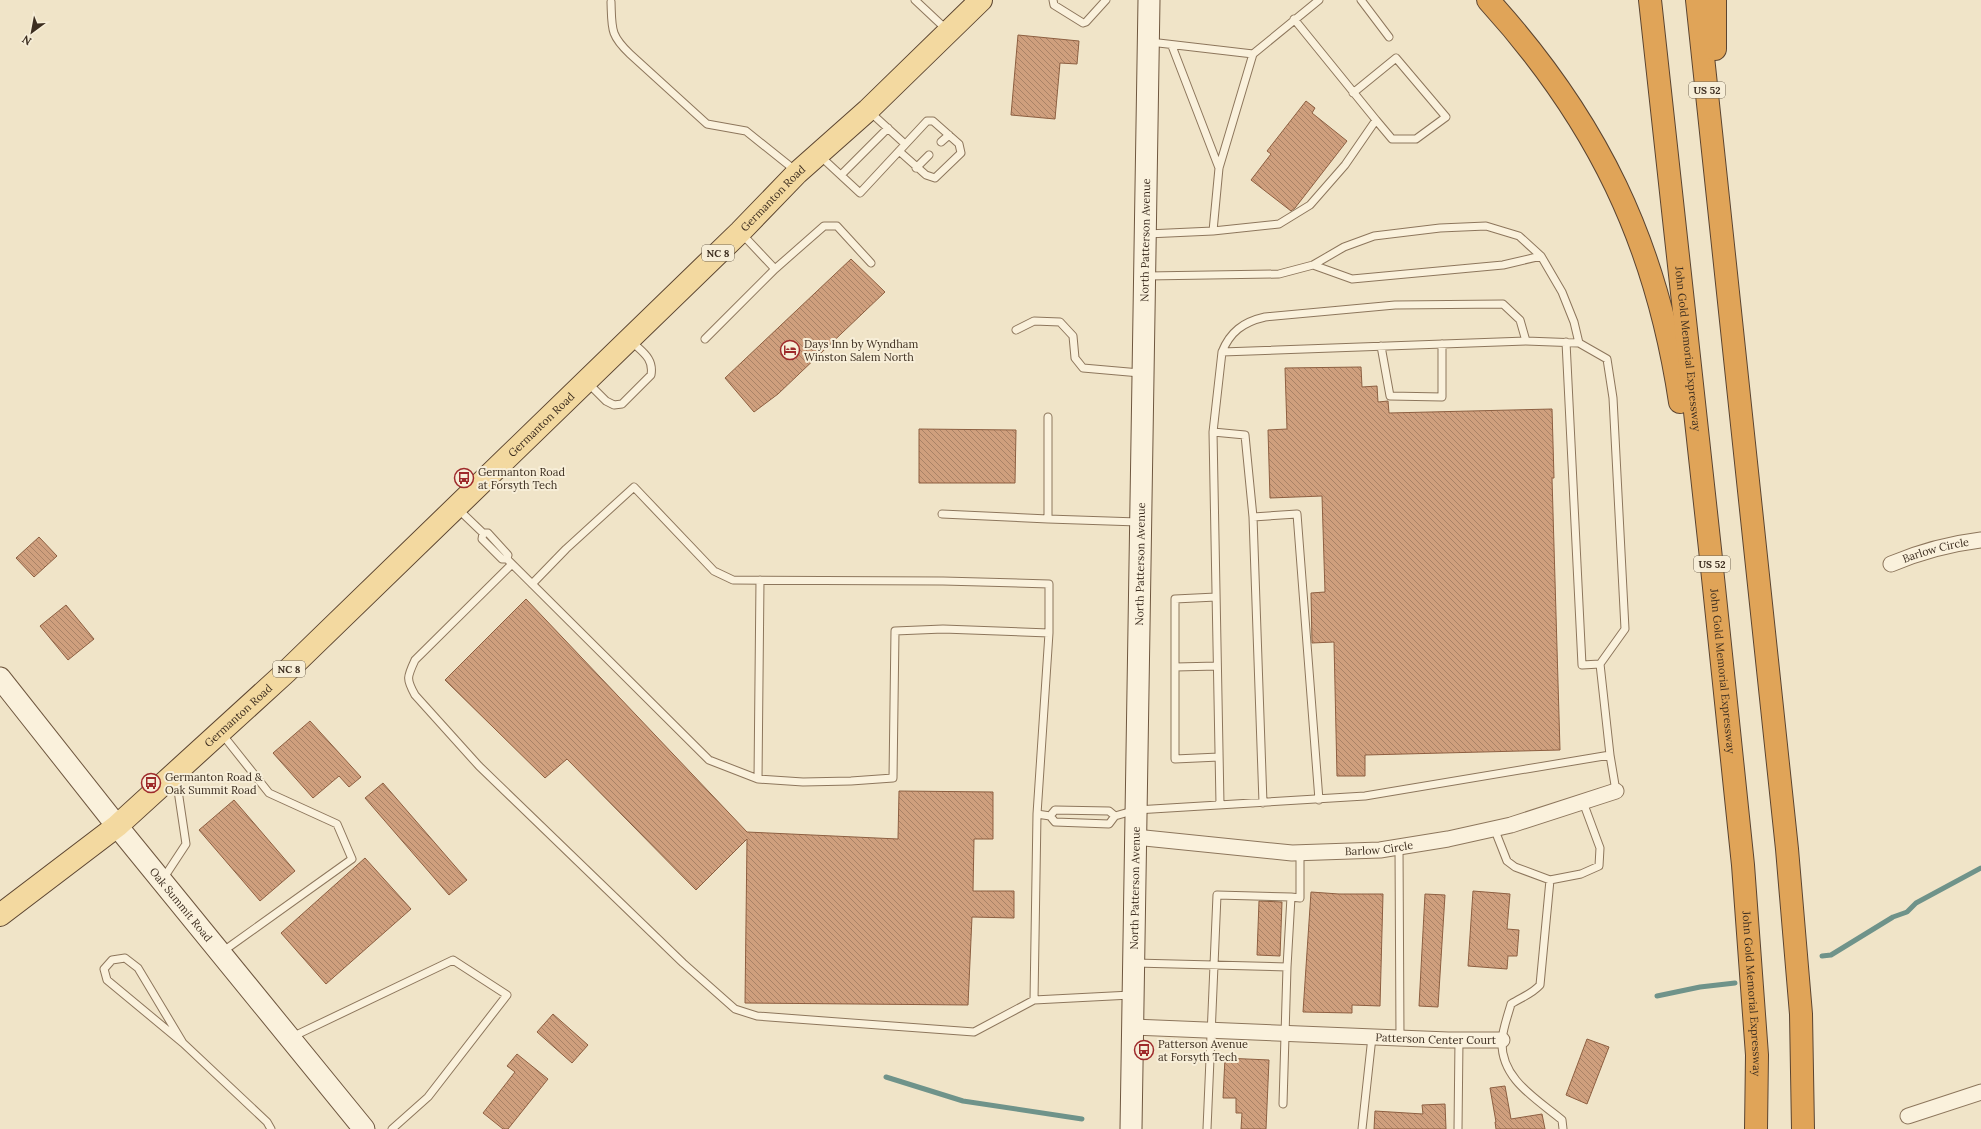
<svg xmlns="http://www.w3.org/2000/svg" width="1981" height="1129" font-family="Lora,serif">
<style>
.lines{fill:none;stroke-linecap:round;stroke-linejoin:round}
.stream{stroke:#6f938a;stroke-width:5}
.building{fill:url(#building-back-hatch);stroke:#8d5f41}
.lane-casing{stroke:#8d765c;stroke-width:9}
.street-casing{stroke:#8d765c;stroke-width:17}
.secondary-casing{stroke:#6f573f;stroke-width:23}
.primary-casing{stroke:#5b4430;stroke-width:24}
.highway-casing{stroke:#5b4430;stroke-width:24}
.lane{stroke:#faf1dc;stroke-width:7}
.street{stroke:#faf1dc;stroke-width:15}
.secondary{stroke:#faf1dc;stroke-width:21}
.primary{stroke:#f3d9a0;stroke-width:22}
.highway{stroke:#e0a458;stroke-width:22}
.labels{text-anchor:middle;stroke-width:4;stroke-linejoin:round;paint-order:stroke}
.shield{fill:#f7eed8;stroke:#756857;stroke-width:1}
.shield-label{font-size:10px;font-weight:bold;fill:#3d2e20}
.street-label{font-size:11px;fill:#3d2e20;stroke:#f7eed8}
.poi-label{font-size:11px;fill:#3d2e20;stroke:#f7eed8;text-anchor:start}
</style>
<defs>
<pattern id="building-back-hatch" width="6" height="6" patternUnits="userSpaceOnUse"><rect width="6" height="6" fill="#cf9f7d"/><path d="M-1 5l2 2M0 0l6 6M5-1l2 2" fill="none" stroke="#a98266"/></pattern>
</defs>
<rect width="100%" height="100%" fill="#f0e4c8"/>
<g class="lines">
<path class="stream" d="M1822 956 1831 955 1893 917 1907 912 1916 903 1981 868
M1657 996 1700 987 1735 983
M886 1077 963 1101 1082 1119"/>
</g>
<path class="building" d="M1018 35 1079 41 1077 64 1060 63 1055 119 1011 115Z
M1306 101 1315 108 1312 113 1347 141 1295 208 1291 211 1251 180 1271 154 1267 151Z
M851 259 885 292 778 394 754 412 725 378Z
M1361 367 1362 387 1377 386 1378 402 1388 401 1389 413 1552 409 1554 478H1552L1560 750 1365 755V776H1337L1334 642 1312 643 1311 593 1325 592 1322 496 1270 498 1268 430 1287 429 1285 368Z
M919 429 1016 430 1015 483H919Z
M39 537 57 556 34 577 16 558Z
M526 599 747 832 898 839 899 791 993 792V839H974L973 891H1014V918L972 917 968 1005 745 1003 747 839 696 890 567 759 545 778 445 680Z
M66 605 94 639 68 660 40 626Z
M310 721 361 777 349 787 339 776 313 798 273 753Z
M383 783 467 880 449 895 365 798Z
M234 800 295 871 260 901 199 830Z
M365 858 411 909 326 984 281 933Z
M1473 891 1510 894 1507 929 1519 930 1517 956H1508L1507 969 1468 966Z
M1311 892 1339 894H1383L1380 1006 1352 1005V1013L1303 1012Z
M1425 894 1445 895 1438 1007 1419 1006Z
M1259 901 1282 902 1280 956 1257 955Z
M553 1014 588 1045 572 1063 537 1032Z
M1587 1039 1609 1047 1587 1104 1566 1095Z
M517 1054 548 1079 508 1129H503L483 1113 515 1072 507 1066Z
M1225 1058 1269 1060 1266 1129H1241L1242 1113H1236V1098H1223Z
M1505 1086 1511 1119 1542 1114 1545 1129H1496L1495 1122H1496L1490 1088Z
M1445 1104 1446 1129H1374L1375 1111 1423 1114 1422 1105Z"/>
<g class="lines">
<g class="lane-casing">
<path id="lane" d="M915 0 947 30
M1053 0 1054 5 1083 23 1086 22 1106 0
M1361 0 1389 37
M611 2C612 29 610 35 630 54L707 124 746 131 796 171
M1172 46 1219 168
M1253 54 1319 0
M1353 93 1396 58 1446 117 1416 139H1392L1376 120
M870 112 905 144
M941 142 949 135
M819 155 860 193 927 121H933L959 144 961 153 935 178 926 175 899 151
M916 168 929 155
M841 175 888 128
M1213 231 1279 224 1310 205 1345 165 1376 120 1294 19
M1147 234 1213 231 1219 168 1253 54 1150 42
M1313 265 1352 279 1503 265 1541 256
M775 269 824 226H837L871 263
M1147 276 1279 274 1313 265 1344 247 1374 236 1440 228 1486 226 1519 236 1541 256 1562 292 1574 322 1579 343 1607 359 1613 398 1625 629 1600 664 1610 755
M1016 330 1034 321 1060 322 1073 336 1075 358 1083 368 1140 373
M705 339 775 269 742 234
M1566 342 1582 665 1600 664
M1381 346 1390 396 1442 397V344
M1222 352 1526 341
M588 383 606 401 614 405 622 404 651 375C654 358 642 352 631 341
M1048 417V519L1138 522
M1213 432 1245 435 1253 517
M458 509 483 533H488L508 555 507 559H502L482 539 483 533
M942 514 1048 519
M507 559 709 760 758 779 803 782 851 781 893 778 895 631 943 629 1049 633
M512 564 415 660C407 677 406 679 415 695L479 766 683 963 735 1009 757 1016 974 1032 1034 1000
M532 584 566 549 634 487 714 571 733 580 943 581 1049 584V633L1037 814 1050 816
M1216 597 1175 599V759L1219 757
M1176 667 1217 666
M758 779 760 580
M1263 803 1253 517 1297 514 1319 800
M1220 804 1213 432 1222 352C1230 332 1243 322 1265 317L1395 305 1503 304 1520 320 1526 341 1579 343
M1037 814 1034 1000 1131 995
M1115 816 1109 811 1055 810 1050 816 1055 822 1109 824 1115 816 1136 810 1365 796 1610 755 1616 791
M1494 828 1507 861 1515 867 1550 880 1540 985C1532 994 1522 997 1511 1004 1508 1015 1503 1028 1502 1040 1500 1079 1537 1099 1562 1120L1563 1129
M1399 847 1400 1038
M163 879 186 844 176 777
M1550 880 1581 874 1599 866 1600 848 1583 802
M1291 897 1300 898V853
M222 952 352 859 337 824 269 793 222 734
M1135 963 1287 967 1283 1104
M292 1037 453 960 507 995 428 1097 392 1129
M183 1043 138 968 125 958 112 960 104 969 107 980 183 1043 267 1122 271 1129
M1207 1129 1217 895 1291 897 1287 967
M1362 1129 1372 1037
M1458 1129 1459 1040"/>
</g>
<g class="street-casing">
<g id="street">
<path id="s1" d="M1891 564C1922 551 1948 544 1981 540"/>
<path id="s2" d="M1135 837 1292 853 1380 850 1448 839 1511 825 1616 791"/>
<path id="s3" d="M1133 1027 1448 1040H1502"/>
<path d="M1908 1116 1981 1092"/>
</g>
</g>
<g class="secondary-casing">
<g id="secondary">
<path id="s4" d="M0 678 117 826 364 1129"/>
<path id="s5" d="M1131 1129 1149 0"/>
</g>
</g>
<g class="primary-casing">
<g id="primary">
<path id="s6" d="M0 915 117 826 286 672 740 232 797 173 868 110 981 0"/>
</g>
</g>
<g class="highway-casing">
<g id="highway">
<path d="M1488 0C1597 120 1656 242 1680 402"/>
<path id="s7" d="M1650 0 1710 549 1743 865 1757 1055 1756 1129"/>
<path d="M1697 0 1787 849 1801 1014 1803 1129"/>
<path d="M1715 0V49"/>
</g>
</g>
<use href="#lane" class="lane"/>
<use href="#street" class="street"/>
<use href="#secondary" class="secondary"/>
<use href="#primary" class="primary"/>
<use href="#highway" class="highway"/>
</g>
<defs>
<g id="hotel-ring" transform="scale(1)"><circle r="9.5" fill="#f7eed8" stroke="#9e2a2b" stroke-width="1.5"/><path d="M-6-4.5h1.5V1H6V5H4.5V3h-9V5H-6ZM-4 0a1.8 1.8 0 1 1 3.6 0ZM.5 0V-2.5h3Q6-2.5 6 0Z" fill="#9e2a2b"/></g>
<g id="bus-ring" transform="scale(1)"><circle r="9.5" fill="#f7eed8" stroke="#9e2a2b" stroke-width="1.5"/><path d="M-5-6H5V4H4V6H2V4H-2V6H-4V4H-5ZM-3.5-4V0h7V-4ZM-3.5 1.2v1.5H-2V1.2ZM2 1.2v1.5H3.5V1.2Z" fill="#9e2a2b"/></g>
</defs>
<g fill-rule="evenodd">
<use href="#hotel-ring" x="790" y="350"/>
<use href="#bus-ring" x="464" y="478"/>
<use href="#bus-ring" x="151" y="783"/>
<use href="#bus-ring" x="1144" y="1050"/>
</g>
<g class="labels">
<g class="shield">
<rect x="1689" y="82" width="36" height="16" rx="3"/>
<rect x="702" y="245" width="32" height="16" rx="3"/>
<rect x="1694" y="556" width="36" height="16" rx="3"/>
<rect x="273" y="661" width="32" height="16" rx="3"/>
</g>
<g class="shield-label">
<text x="1707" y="94">US 52</text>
<text x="718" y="257">NC 8</text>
<text x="1712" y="568">US 52</text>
<text x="289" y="673">NC 8</text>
</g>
<g class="street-label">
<text dy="4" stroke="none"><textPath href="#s6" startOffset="1055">Germanton Road</textPath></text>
<text dy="4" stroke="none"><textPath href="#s5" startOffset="889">North Patterson Avenue</textPath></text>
<text dy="4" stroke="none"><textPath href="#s7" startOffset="351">John Gold Memorial Expressway</textPath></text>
<text dy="4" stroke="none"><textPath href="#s6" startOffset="731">Germanton Road</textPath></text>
<text dy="4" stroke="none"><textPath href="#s1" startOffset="47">Barlow Circle</textPath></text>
<text dy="4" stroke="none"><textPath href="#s5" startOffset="565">North Patterson Avenue</textPath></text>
<text dy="4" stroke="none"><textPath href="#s7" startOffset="675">John Gold Memorial Expressway</textPath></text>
<text dy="4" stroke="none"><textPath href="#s6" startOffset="311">Germanton Road</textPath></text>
<text dy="4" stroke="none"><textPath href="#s2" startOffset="245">Barlow Circle</textPath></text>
<text dy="4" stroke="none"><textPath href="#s5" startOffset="241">North Patterson Avenue</textPath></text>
<text dy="4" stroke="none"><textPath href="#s4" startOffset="290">Oak Summit Road</textPath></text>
<text dy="4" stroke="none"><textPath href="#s7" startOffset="999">John Gold Memorial Expressway</textPath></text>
<text dy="4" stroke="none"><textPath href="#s3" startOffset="303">Patterson Center Court</textPath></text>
</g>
<g class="poi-label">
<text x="804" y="348">Days Inn by Wyndham<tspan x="804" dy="13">Winston Salem North</tspan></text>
<text x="478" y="476">Germanton Road<tspan x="478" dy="13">at Forsyth Tech</tspan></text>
<text x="165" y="781">Germanton Road &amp;<tspan x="165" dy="13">Oak Summit Road</tspan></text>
<text x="1158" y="1048">Patterson Avenue<tspan x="1158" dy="13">at Forsyth Tech</tspan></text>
</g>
</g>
<g transform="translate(32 32) rotate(212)" stroke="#f7eed8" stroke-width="3" paint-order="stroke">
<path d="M0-3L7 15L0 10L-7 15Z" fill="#3d2e20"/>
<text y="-6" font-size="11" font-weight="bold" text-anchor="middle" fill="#3d2e20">N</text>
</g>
</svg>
